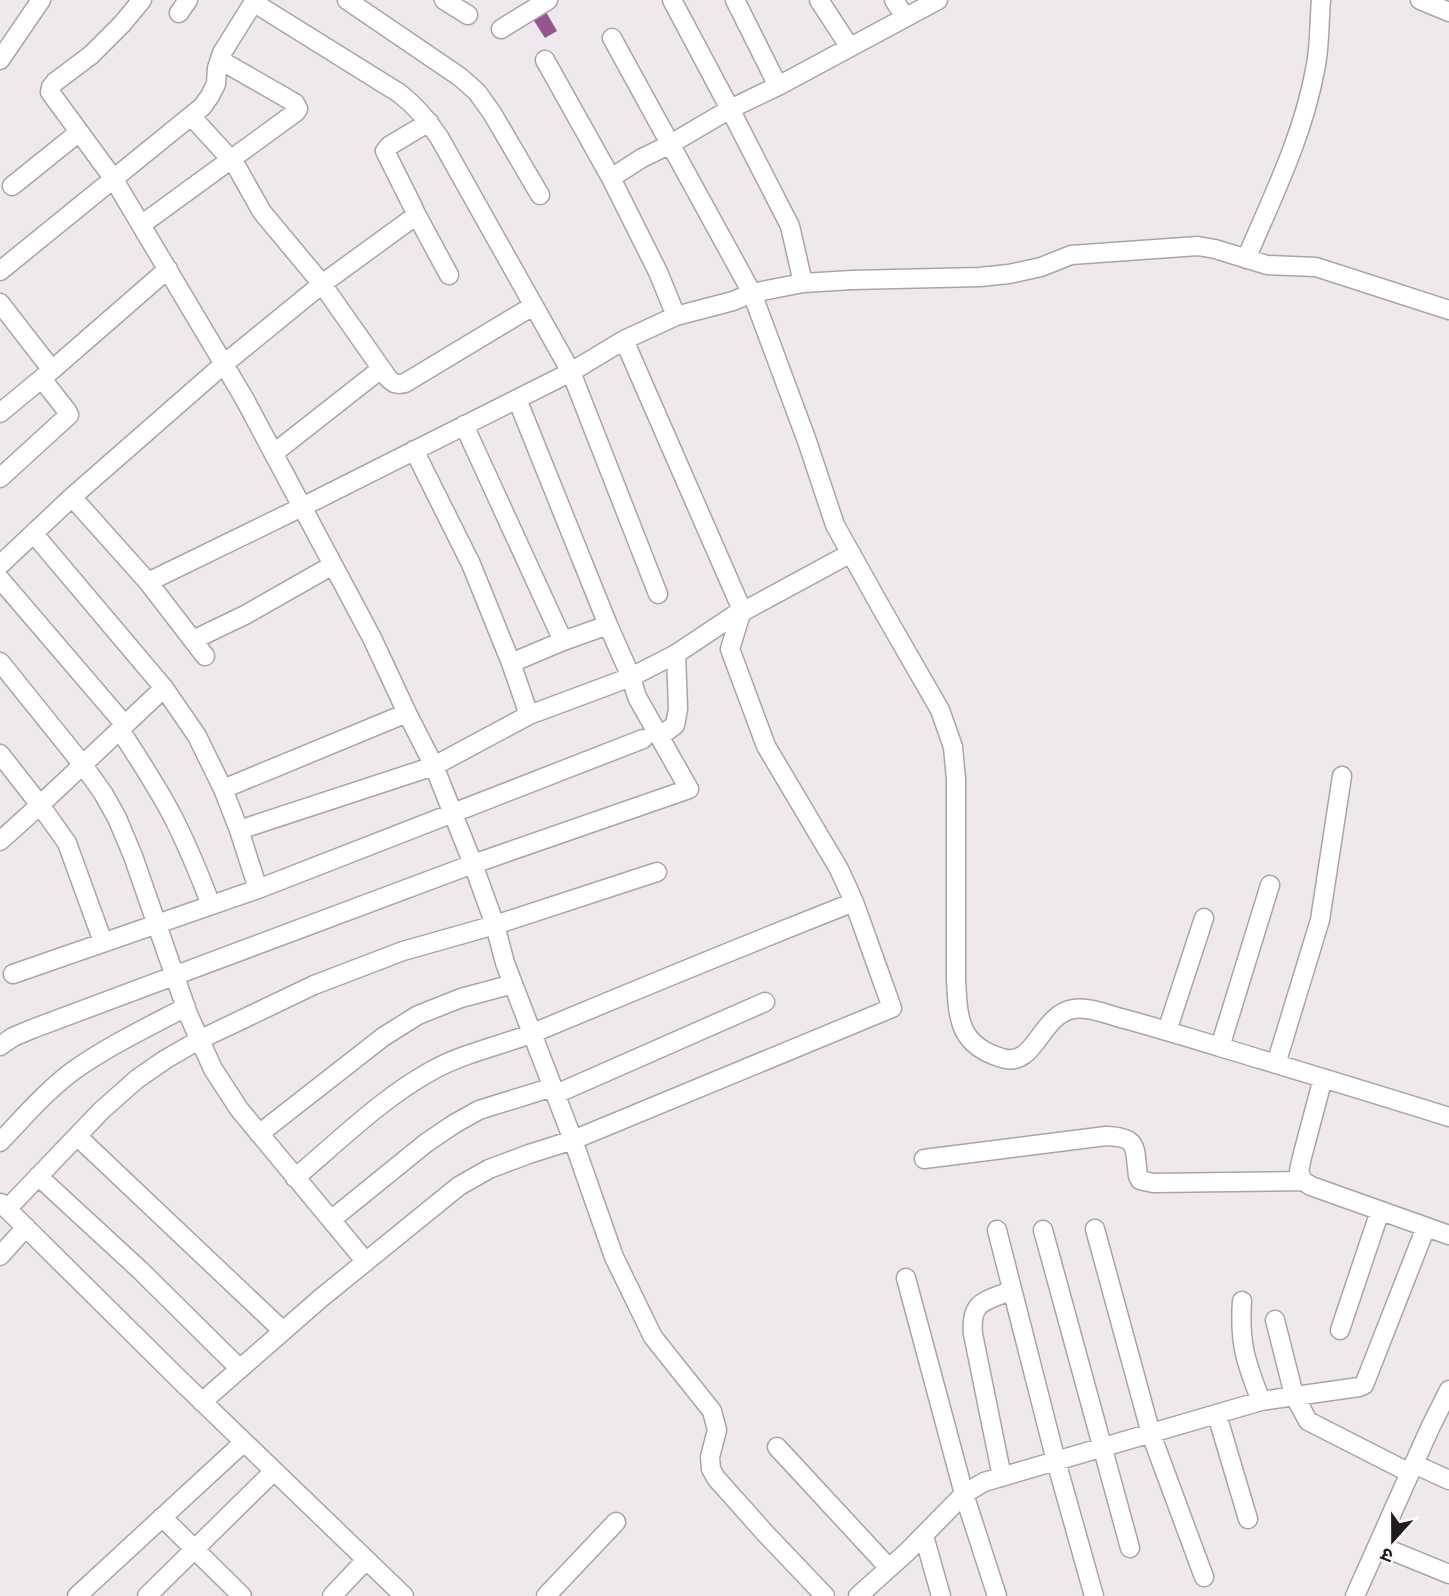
<svg xmlns="http://www.w3.org/2000/svg" width="1449" height="1596" font-family="'Titillium Web','Noto Sans Devanagari',sans-serif">
<style>
.building{fill:#955590}
.lines{fill:none;stroke-linecap:round;stroke-linejoin:round}
.minor-casing{stroke:#aaa4a9;stroke-width:21}
.minor{stroke:#fff;stroke-width:18}
</style>
<rect width="100%" height="100%" fill="#efe9ee"/>
<path class="building" d="M542 5 557 31 545 38 529 13Z"/>
<g class="lines">
<g class="minor-casing">
<path id="minor" d="M142 0 122 24 91 55 55 82 51 87 50 92 113 178 244 398 372 638 407 713 434 766 473 864 495 925 505 963 573 1140 614 1257 653 1337 712 1411 717 1430 710 1457 711 1469 716 1478 765 1533 825 1596
M347 0 460 77 477 92 492 113 540 195
M444 0 468 15
M672 0 730 109 790 226 803 283
M735 0 778 86
M819 0 849 46
M894 0 905 17
M938 0 778 86 730 109 669 145 642 158 611 178 658 272 676 316 733 301 752 293 807 441 835 525 883 611 940 710 953 747 956 779V979C958 1018 958 1045 1002 1058 1039 1070 1040 1002 1086 1009 1097 1010 1107 1014 1117 1017 1152 1026 1186 1037 1220 1047 1296 1070 1373 1093 1449 1117
M1420 0 1449 12
M253 2 399 93C416 106 427 119 439 137L571 372 658 594
M179 13 188 0
M501 29 548 0
M612 38 752 293 803 283 852 280 980 277 1009 274 1041 267 1071 255 1198 246 1215 249 1267 265 1316 267 1449 310
M0 60 41 0
M545 60 611 178
M191 116 235 164 262 212 322 284 388 378C394 384 397 385 405 383L533 306
M12 186 78 133
M415 212 449 275
M141 225 296 112 298 109 295 103 220 60
M1246 259C1272 198 1303 136 1315 70 1320 48 1319 23 1321 0
M0 271 202 107 210 96 216 84 217 68 222 53 255 0
M0 303 52 370
M0 413 52 370 168 269
M464 425 563 641
M414 450 471 564 511 663 529 715
M274 453 381 369
M0 478 69 415 67 411 42 379
M72 497 148 582 205 656
M34 534 164 688 197 736 223 789 239 830 258 889
M0 565 72 497 224 364 322 284 414 217 415 212 413 207 385 151 389 146 429 122
M0 579 125 725
M148 582 302 507 571 372 624 340 676 316
M193 640 245 615 333 565
M0 662 83 765 103 793 117 818 133 856 188 1014 213 1069 239 1109 366 1262
M511 663 563 641 608 625
M120 730C139 759 158 788 174 819 188 847 200 876 211 905
M659 737 675 725 678 709 676 654
M0 754 40 805 67 843 103 942
M223 789 407 713
M239 830 434 766 529 715 631 677 676 654 742 610 744 611 851 553
M0 841 40 805 164 688
M13 974 258 889 643 739
M1167 1031 1204 918
M0 1046 13 1037 32 1029 473 864 689 789 637 697 631 677 608 625 517 399
M1220 1047 1270 885
M1276 1064 1320 920 1342 776
M1323 1078 1302 1157 1299 1171 1303 1181 1311 1186 1449 1235
M556 1094 765 1002
M259 1134 383 1037 418 1015 461 998 513 984
M77 1136 283 1331
M0 1142C23 1118 46 1091 73 1071 108 1046 148 1027 186 1007
M924 1159 1106 1136C1140 1137 1134 1148 1138 1176L1140 1180 1153 1183 1303 1181
M38 1176 140 1270 240 1369
M295 1178C339 1141 383 1097 433 1070 466 1052 504 1045 538 1031 643 987 748 944 854 902
M1 1203 184 1384 404 1596
M7 1209 102 1110 137 1079 166 1059 199 1040 314 985 403 951 495 925 657 872
M331 1220 426 1143 454 1124 479 1110 553 1087
M1095 1229 1151 1434 1204 1577
M997 1230 1056 1461 1094 1596
M1043 1230 1130 1548
M0 1256 26 1227
M906 1278 964 1494 997 1596
M1242 1301C1239 1343 1246 1363 1261 1401
M1275 1320 1294 1395 1308 1421 1410 1473
M1340 1330 1380 1211
M202 1402 321 1298 459 1186 489 1169 529 1154 573 1140 892 1008 854 902 839 869 766 746 730 649 742 610 624 340
M1217 1415 1248 1519
M777 1447 889 1568
M1414 1464 1449 1480
M1002 1477 973 1334C970 1300 985 1302 1012 1290
M162 1517 242 1596
M924 1536 941 1596
M1378 1545 1449 1574
M77 1596 244 1442
M147 1596 274 1471
M332 1596 366 1560
M546 1596 616 1522
M858 1596 907 1552 964 1494 984 1482 1261 1401 1359 1387 1364 1385 1426 1227
M1355 1596 1430 1428 1449 1390"/>
</g>
<use href="#minor" class="minor"/>
</g>
<g transform="translate(1393 1540) rotate(201)" stroke="#fdf7fc" stroke-width="5" paint-order="stroke">
<path d="M0-5L12 26L0 18L-12 26Z" fill="#1e1c1e"/>
<text y="-10" font-size="19" font-weight="bold" text-anchor="middle" fill="#1e1c1e">उ</text>
</g>
</svg>
